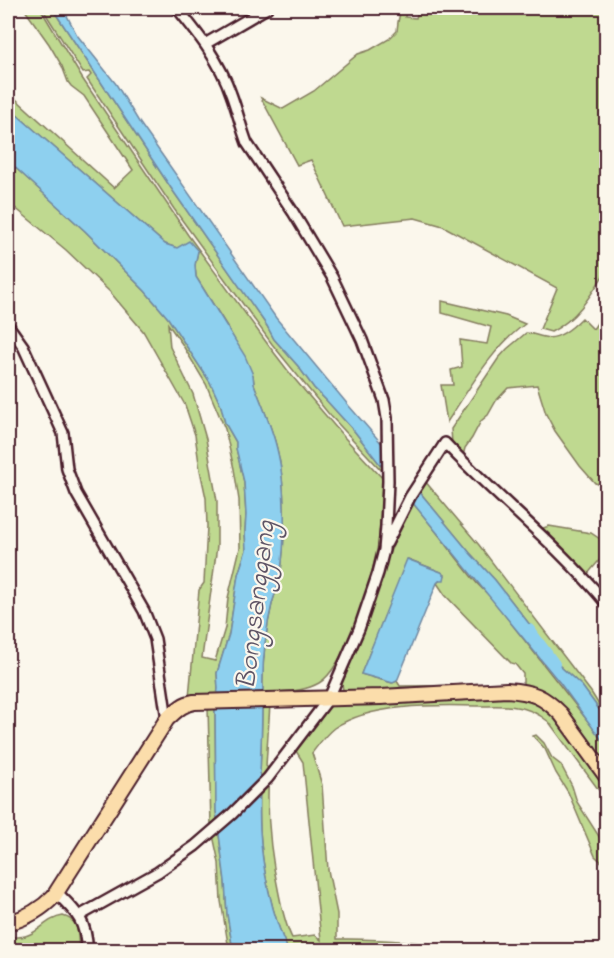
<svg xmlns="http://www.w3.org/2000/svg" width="614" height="958" font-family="'Indie Flower',sans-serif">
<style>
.green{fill:#bfd990;stroke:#847c5e;stroke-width:1.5;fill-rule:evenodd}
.water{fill:#8ed0ef;stroke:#7389a1;stroke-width:1.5}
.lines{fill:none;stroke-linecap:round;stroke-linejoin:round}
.canal{stroke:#8ed0ef;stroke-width:12}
.minor-casing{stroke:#4a1f2b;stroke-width:14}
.tertiary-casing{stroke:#4a1f2b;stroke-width:15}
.primary-casing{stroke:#4a1f2b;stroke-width:18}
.minor{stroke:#fbf7ec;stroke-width:9}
.tertiary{stroke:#fbf7ec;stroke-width:10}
.primary{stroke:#fbddab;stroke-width:14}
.labels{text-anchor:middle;stroke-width:4.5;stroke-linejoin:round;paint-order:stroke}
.water-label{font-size:28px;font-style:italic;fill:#5e5466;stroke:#fbf7ec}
</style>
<rect width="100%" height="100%" fill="#fbf7ec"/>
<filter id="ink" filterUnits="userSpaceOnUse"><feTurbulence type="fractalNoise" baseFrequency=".0167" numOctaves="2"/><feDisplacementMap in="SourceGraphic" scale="12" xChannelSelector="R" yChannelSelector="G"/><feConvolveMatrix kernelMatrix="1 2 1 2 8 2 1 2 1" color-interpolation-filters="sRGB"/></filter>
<g filter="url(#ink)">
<path class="green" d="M8 8H40L82 78 188 235 269 346 292 376 344 437 385 481C383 494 381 508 380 522 379 533 379 544 376 554 370 584 345 668 319 683 305 691 289 692 274 692L272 695H263C262 665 265 633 272 604 274 595 279 586 280 577 286 540 286 485 277 449 272 427 262 405 254 384L253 375 228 328 196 277 195 265 198 251 177 248 165 244 8 107V92L114 188 133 170 84 96 71 86 68 82 62 66 49 44 25 10H8Z
M42 8H52L171 188 267 326 274 339 298 366 314 388 326 400 355 432 382 467 383 472 328 413 272 344 174 209 87 79 91 75 89 72 83 73Z
M401 8H406L405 17 416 18 419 8H606V271C591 295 577 319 551 332L540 329 557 288 443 226 415 218 342 226 311 160 297 165 261 98 283 109 314 91 358 54 370 50 389 39 397 31 398 22Z
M8 161 85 231 145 291 168 318 210 382 221 406 225 423 236 442V448L244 482 246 515 245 531 246 550 238 575 229 634 217 673 218 689 217 696 189 697 199 590 204 583 207 526 206 498 200 470 195 435 185 405 143 331 110 292 66 250 8 202ZM168 324 182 344 206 384 225 429 234 469 239 500 240 548 228 598 225 628 215 661 202 658 217 546V501L206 439 193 394 170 347Z
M442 301 506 316 525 324C492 348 469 389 447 422L441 385H453L451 370 462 367 460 340 487 344 491 327 442 313Z
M606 310V486L595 483 580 466 555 431 546 414 537 385 508 388 496 401 488 415 481 421 472 438 465 448 463 456 452 444 451 429 498 359 507 349 526 333C533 333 537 336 544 337 558 341 573 327 582 318L593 329Z
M424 480 479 545 591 692 606 716V719L582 686 552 659 539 645 534 630 495 580 470 553 418 490Z
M412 502C434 528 454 555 475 581 480 587 486 592 491 598 528 644 564 691 601 738L606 746V771L547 695 352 692 343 690 342 683 345 673 386 561ZM408 559 441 572 445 575 437 583 445 595 511 663 515 664 523 674V685L400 686 397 681 392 683 361 674Z
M549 526 591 533 600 539 603 549V556L586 576 540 529Z
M513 696C517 696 522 697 527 698 554 707 589 765 606 789V800L549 722C539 714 528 708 516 707 504 705 491 706 479 706 436 705 370 703 334 728 325 735 319 744 312 753L322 785 328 870 337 914V939C384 938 431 943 477 950H306L296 948 297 950H288C272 916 262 867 260 830 258 788 262 747 262 705L270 704 266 766 269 769C266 811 270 853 279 894 282 909 285 924 292 938L315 935 321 940 303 762 296 751 329 704Z
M215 706 216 811 225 881 227 914 233 950H229L221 901 219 863 211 826 208 707Z
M536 735 544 743 552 758 561 765 572 786 577 802 602 841 606 850V866L595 856 568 792 556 773 545 749 533 736Z
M63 916C81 921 77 934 79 950H8V937C14 937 21 938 28 935 41 930 48 918 63 916Z
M91 945H201L205 950H92Z"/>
<path class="water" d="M52 8H63L77 35 116 84 139 122 276 318 349 406 383 445 382 467 355 432 326 400 314 388 298 366 274 339 267 326 171 188Z
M8 107 165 244 177 248 189 241 198 251 195 265 196 277 245 356 253 375 254 384C262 405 272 427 277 449 286 484 286 541 280 577 279 586 274 595 272 604 265 633 262 665 263 695L217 696 218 689 217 673 229 634 238 575 246 550 245 531 246 515 244 482 236 448V442L225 423 221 406 210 382 168 318 145 291 85 231 8 161Z
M418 490 470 553 495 580 534 630 539 645 552 659 582 686 606 719V746L560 683 412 502Z
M407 559 441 572 445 575 444 580H440L437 583 397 681 393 683 361 674Z
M262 705C262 747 258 788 260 830 262 867 272 916 288 950H233L227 914 225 881 216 811 215 706Z"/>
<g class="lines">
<path class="canal" d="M529 630 554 664"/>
<g class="minor-casing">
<path id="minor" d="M205 44 267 8
M8 325 23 346 63 433 67 469 76 493 144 611 155 639 167 719
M387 543 410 497 445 443C497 498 558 545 606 603
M79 916 158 872 195 846 232 814 268 778 329 698 359 629 378 573 384 550 386 526 388 481 387 418 384 400 362 340 332 277 293 212 247 143C241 127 237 110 231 94 220 61 198 34 177 8"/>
</g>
<g class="tertiary-casing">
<path id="tertiary" d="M56 892C77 913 86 920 87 950"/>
</g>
<g class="primary-casing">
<path id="primary" d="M8 923C26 918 41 910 54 896L167 719C176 711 182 704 194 702L381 697 507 690C533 692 543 696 561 714L606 776"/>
</g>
<use href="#minor" class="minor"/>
<use href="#tertiary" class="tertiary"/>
<use href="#primary" class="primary"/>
</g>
</g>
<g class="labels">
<g class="water-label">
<text transform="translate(254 605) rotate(-83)" y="10">Bongsanggang</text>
</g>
</g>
<rect width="614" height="958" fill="none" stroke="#fbf7ec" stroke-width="30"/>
<rect x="15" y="15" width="584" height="928" fill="none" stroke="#4a1f2b" stroke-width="2" filter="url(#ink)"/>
</svg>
